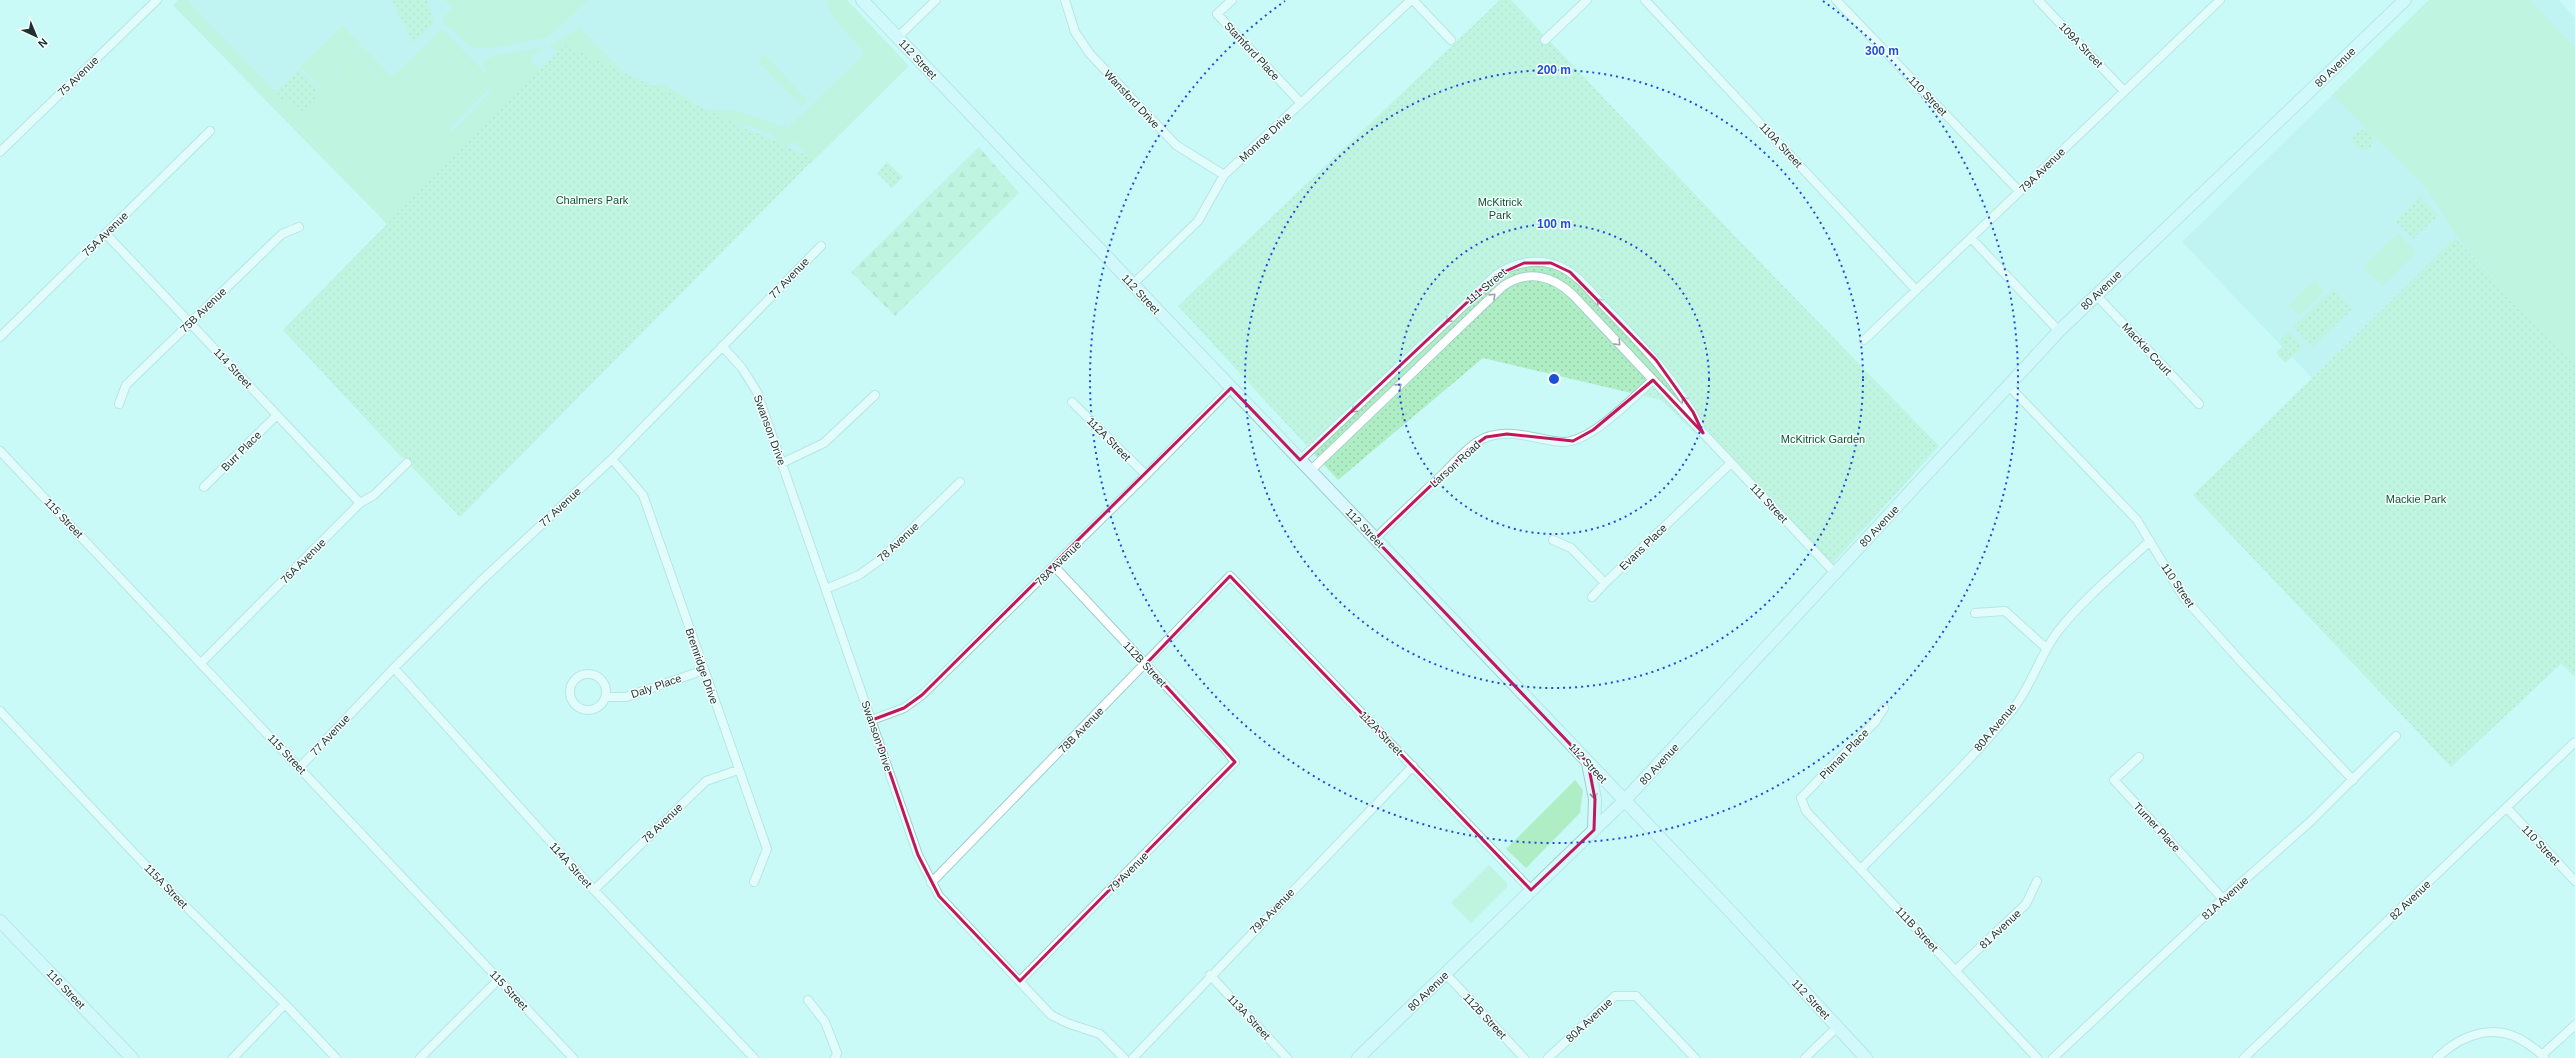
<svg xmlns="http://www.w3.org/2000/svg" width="2575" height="1058" font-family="Arial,sans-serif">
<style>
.built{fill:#b4edeb}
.green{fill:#afeec4;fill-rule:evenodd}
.forest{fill:url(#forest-firs)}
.park{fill:url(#park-dots)}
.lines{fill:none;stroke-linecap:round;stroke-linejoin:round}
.street-casing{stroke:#9fcecc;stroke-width:10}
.secondary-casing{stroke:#9fcecc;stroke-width:14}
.street{stroke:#fff;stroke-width:8}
.secondary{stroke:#daf8fe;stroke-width:12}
.oneway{stroke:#9aa2a2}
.oneway2{stroke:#7c9497}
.marked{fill:none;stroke:#c2185b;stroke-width:3;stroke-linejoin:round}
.ring{fill:none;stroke:#1d4ed8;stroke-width:2;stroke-dasharray:2 4}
.labels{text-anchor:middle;stroke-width:3;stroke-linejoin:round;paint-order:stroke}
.street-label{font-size:11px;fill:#1e3130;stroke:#f5fffe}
.park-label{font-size:11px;fill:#125330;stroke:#f5fffe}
.centre{fill:#1d4ed8;stroke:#f5fffe;stroke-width:2}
.ring-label{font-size:12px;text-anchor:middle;font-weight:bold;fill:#1d4ed8;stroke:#f5fffe;stroke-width:3;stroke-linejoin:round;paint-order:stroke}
</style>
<defs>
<pattern id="forest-firs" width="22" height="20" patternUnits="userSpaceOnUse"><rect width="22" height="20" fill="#afeec4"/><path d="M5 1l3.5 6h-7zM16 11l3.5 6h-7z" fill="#96cda9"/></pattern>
<pattern id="park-dots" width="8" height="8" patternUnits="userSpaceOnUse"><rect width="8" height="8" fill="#afeec4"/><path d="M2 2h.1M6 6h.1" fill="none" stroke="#96cda9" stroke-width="1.8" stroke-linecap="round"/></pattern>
</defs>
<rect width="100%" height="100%" fill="#cafaf8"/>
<path class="built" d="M178 0H847L909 66 814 159 387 224 173 5Z
M2429 0H2559L2575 18V364L2455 238 2312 378 2182 242Z"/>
<path class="green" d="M178 0H190L188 2 273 89 276 91 282 85 286 98 314 97 320 91 317 89 362 46 390 75H395L442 29 488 76 482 61C501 52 527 51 548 46L533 55 531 61 552 79 591 384 460 517 412 467 429 466 410 453 402 458 283 330 387 224 173 5ZM491 87V91L452 132 449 128Z
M445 0H588L549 37 494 48H472L441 20 452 8Z
M827 0H847L905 62V70L811 163 796 142 786 146 782 152 773 135 751 126 732 123 650 87 662 83 703 109 737 111 788 128 865 53C853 38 829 20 827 0Z
M2429 0H2530L2575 47V365L2459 240 2428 190 2332 95Z
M342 26 361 45 319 86 300 67Z
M580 28 626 75 559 52 549 46Z
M765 55 808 101 801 106 758 61Z
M2398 233 2416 253 2382 286 2363 267Z
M2315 280 2325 291 2299 316 2289 305Z
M1575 780 1583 790 1580 813 1526 868 1506 849Z
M1489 865 1507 883V887L1471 923 1451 903Z"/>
<path class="forest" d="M979 147 1019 193 895 316 851 272Z"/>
<path class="park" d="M391 0H427L435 22 413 43Z
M1500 0H1511L1730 231 1939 446 1832 564 1661 400 1483 358 1338 480 1178 306Z
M564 45 814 159 460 517 283 330Z
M299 69 320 91 314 97 316 100 303 112 295 104 288 106 286 99H282L277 93Z
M2353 140a10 10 0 1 1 20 0a10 10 0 1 1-20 0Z
M887 162 903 177 892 188 877 173Z
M2420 197 2438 215 2413 239 2396 221Z
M2455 238 2575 364V677L2561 664 2451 767 2193 495Z
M2333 289 2352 309 2312 347 2293 327Z
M2289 332 2303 347 2285 363 2276 353 2283 346 2279 341Z"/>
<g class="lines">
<g class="street-casing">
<path id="street" d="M1065 0 1075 32 1090 54 1176 145 1224 175
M1232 0 1217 14 1301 103
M1413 0 1451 40
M1645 0 1916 290
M1836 0 2019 191
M2038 0 2124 91
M898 37 936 0
M1545 40 1587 0
M0 152 157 0
M106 234 360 503
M1971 238 2059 331
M1132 285 1198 221 1224 175 1411 0
M2096 295 2199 404
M0 337 210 131
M1864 340 2220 0
M722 346 742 368 757 392 918 855 939 896 1051 1015 1067 1023 1100 1034 1124 1058
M2009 386 2137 520 2184 598 2243 664 2353 780
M1072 402 1146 475
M119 404 126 385 282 234 299 227
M0 451 573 1058
M612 459 643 495 767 849 754 882
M1300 460 1495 276C1513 262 1539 257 1561 267 1578 275 1591 292 1604 306 1640 343 1677 380 1700 427
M782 463 824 443 875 395
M1310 471 1502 287C1527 269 1552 275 1573 295L1835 573
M204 487 277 415
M1375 539C1398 516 1422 494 1445 472 1457 460 1471 443 1487 437 1512 428 1537 440 1562 442 1591 443 1632 398 1653 380
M1553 540 1571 548 1605 583 1731 463
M826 589 859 575 880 560 960 482
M1592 597 1605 583
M1975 613 2005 611 2046 648
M201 663 360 503 374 495 407 463
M394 668 594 890 754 1058
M570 692a18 18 0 1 1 36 0a18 18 0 1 1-36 0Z
M607 697H626L704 670
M1884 708 1875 722 1801 798 1806 811 2037 1058
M0 711 166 887 285 1004 336 1058
M872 720 904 708 922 695 1146 475 1231 388
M2139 757 2114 780 2223 899
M300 767 394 668 481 581 612 459 821 246
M2507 808 2575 881
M1861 869C1912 816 1967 766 2013 709 2032 685 2040 654 2059 630 2085 597 2119 570 2150 541
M931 883 1230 576 1531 890
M594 890 706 781 738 770
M1955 971 2026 904 2037 881
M1446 974 1524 1058
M1210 975 1287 1058
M1020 981 1235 762 1226 750 1054 566
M808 1000 825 1022 837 1053 835 1058
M2542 1055 2575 1025
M233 1058 285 1004
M420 1058 499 979
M1133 1058 1413 766
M1548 1058 1615 996H1636L1695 1058
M1805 1058 1837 1027
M2053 1058 2223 899 2311 821 2396 736
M2244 1058 2575 742
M2437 1058C2462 1034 2497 1021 2528 1044 2533 1048 2541 1052 2544 1058"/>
</g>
<g class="secondary-casing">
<path id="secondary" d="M862 0 1729 910 1866 1058
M1588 763 1595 799 1594 830
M0 921 132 1058
M1358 1058 1624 801 2059 331 2405 0"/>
</g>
<use href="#street" class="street"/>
<use href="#secondary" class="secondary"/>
</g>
<defs><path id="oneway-chevron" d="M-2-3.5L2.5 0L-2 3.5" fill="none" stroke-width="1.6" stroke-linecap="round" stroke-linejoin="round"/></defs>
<g class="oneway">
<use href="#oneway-chevron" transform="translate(1493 296) rotate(-44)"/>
<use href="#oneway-chevron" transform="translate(1599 301) rotate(-134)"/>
<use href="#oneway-chevron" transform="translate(1448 320) rotate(136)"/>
<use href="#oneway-chevron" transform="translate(1618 343) rotate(47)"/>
<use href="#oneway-chevron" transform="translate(1399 386) rotate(-44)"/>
<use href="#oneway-chevron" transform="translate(1684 399) rotate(-125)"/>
<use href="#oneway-chevron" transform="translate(1354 410) rotate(137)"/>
</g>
<use class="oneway2" href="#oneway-chevron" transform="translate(1594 796) rotate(84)"/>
<path d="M0 0H2575V1058H0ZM1524 263H1551L1570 272 1656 360 1693 412 1703 433 1653 380 1593 430 1573 441 1507 434 1486 437 1468 450 1375 539 1588 763 1595 799 1594 830 1531 890 1230 576 1146 664 1235 762 1020 981 939 896 918 855 872 720 904 708 922 695 1231 388 1300 460 1495 276Z" fill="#cafaf8" fill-opacity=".55" fill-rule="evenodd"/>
<path class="marked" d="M1524 263H1551L1570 272 1656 360 1693 412 1703 433 1653 380 1593 430 1573 441 1507 434 1486 437 1468 450 1375 539 1588 763 1595 799 1594 830 1531 890 1230 576 1146 664 1235 762 1020 981 939 896 918 855 872 720 904 708 922 695 1231 388 1300 460 1495 276Z"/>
<g class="ring">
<circle cx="1554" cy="379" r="155"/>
<circle cx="1554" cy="379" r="309"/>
<path d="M1823 1A464 464 0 1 1 1285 1"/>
</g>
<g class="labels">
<g class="street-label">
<text transform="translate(2081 45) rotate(46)" y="4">109A Street</text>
<text transform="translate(1252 51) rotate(47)" y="4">Stamford Place</text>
<text transform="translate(918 59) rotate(47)" y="4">112 Street</text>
<text transform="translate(2335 67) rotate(-44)" y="4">80 Avenue</text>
<text transform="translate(78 76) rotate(-44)" y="4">75 Avenue</text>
<text transform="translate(1928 96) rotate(46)" y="4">110 Street</text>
<text transform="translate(1132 99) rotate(47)" y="4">Wansford Drive</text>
<text transform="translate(1265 137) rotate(-43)" y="4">Monroe Drive</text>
<text transform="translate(1781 145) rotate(47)" y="4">110A Street</text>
<text transform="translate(2042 170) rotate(-44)" y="4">79A Avenue</text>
<text transform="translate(105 234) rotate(-44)" y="4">75A Avenue</text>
<text transform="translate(789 278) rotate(-46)" y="4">77 Avenue</text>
<text transform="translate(1486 286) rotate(-40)" y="4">111 Street</text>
<text transform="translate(2101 290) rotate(-44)" y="4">80 Avenue</text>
<text transform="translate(1141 294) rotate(47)" y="4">112 Street</text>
<text transform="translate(203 310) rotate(-44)" y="4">75B Avenue</text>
<text transform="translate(2147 349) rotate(47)" y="4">MacKie Court</text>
<text transform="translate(233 368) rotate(47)" y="4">114 Street</text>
<text transform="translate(770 430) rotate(70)" y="4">Swanson Drive</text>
<text transform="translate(1109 439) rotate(45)" y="4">112A Street</text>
<text transform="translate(241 451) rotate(-45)" y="4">Burr Place</text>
<text transform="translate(1455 464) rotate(-42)" y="4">Larson Road</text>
<text transform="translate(1769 503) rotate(47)" y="4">111 Street</text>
<text transform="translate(560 507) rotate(-43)" y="4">77 Avenue</text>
<text transform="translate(64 518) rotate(46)" y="4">115 Street</text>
<text transform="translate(1879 526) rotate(-47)" y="4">80 Avenue</text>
<text transform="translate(1365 528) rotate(46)" y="4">112 Street</text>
<text transform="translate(898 542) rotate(-43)" y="4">78 Avenue</text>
<text transform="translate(1643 547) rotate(-44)" y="4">Evans Place</text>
<text transform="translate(303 561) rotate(-45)" y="4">76A Avenue</text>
<text transform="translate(1058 563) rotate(-44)" y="4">78A Avenue</text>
<text transform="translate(2178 585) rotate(56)" y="4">110 Street</text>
<text transform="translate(1145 664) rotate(47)" y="4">112B Street</text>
<text transform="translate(702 666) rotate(71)" y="4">Bremridge Drive</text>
<text transform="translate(656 686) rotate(-19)" y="4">Daly Place</text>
<text transform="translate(1995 727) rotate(-50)" y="4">80A Avenue</text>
<text transform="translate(1081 730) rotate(-46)" y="4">78B Avenue</text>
<text transform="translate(1381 733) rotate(46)" y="4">112A Street</text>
<text transform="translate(330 735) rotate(-47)" y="4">77 Avenue</text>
<text transform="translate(877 736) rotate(71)" y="4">Swanson Drive</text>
<text transform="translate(287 754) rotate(47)" y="4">115 Street</text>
<text transform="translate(1844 754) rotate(-46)" y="4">Pitman Place</text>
<text transform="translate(1588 763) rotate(47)" y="4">112 Street</text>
<text transform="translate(1659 764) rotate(-47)" y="4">80 Avenue</text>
<text transform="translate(662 823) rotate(-44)" y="4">78 Avenue</text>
<text transform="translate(2157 827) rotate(47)" y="4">Turner Place</text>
<text transform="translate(2541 845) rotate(47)" y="4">110 Street</text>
<text transform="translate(571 865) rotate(48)" y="4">114A Street</text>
<text transform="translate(1128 872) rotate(-45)" y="4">79 Avenue</text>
<text transform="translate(166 886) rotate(46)" y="4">115A Street</text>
<text transform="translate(2225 898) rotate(-42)" y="4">81A Avenue</text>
<text transform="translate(2410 900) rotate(-44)" y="4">82 Avenue</text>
<text transform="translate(1272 911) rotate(-46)" y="4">79A Avenue</text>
<text transform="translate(1917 929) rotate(47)" y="4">111B Street</text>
<text transform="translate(2000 929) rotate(-43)" y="4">81 Avenue</text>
<text transform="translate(66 989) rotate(46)" y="4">116 Street</text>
<text transform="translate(509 990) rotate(47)" y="4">115 Street</text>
<text transform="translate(1428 991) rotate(-44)" y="4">80 Avenue</text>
<text transform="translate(1811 999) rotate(47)" y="4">112 Street</text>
<text transform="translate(1485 1016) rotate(47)" y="4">112B Street</text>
<text transform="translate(1249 1017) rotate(47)" y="4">113A Street</text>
<text transform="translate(1589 1020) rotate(-43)" y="4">80A Avenue</text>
</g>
<g class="park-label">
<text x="592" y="204">Chalmers Park</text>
<text x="1500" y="206">McKitrick<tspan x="1500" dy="13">Park</tspan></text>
<text x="1823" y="443">McKitrick Garden</text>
<text x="2416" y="503">Mackie Park</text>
</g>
</g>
<circle cx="1554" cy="379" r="6" class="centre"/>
<g class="ring-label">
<text x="1882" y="55">300 m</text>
<text x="1554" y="74">200 m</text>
<text x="1554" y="228">100 m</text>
</g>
<g transform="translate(36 36) rotate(136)" stroke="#f5fffe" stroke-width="3" paint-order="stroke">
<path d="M0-3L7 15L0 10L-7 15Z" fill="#1e3130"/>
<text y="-6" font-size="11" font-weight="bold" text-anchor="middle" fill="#1e3130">N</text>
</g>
</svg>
